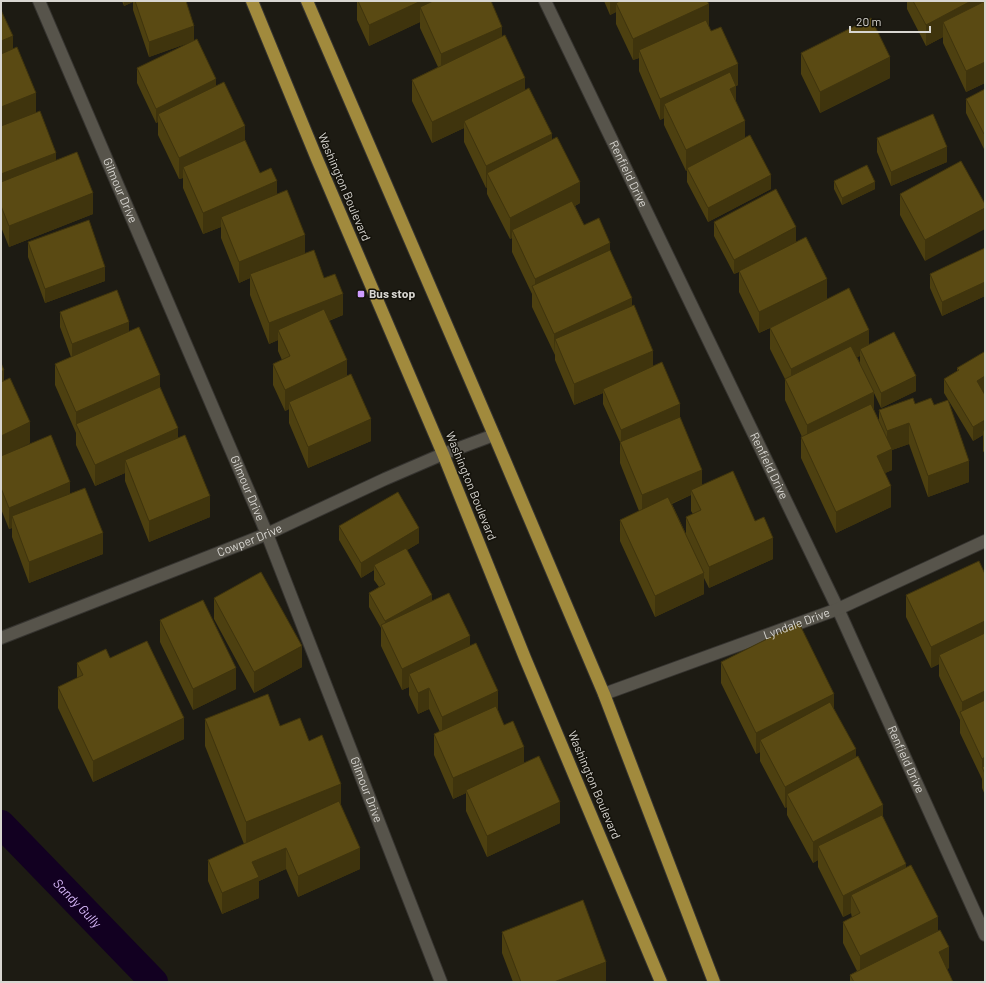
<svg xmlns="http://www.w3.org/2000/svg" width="986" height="983" font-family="Barlow,sans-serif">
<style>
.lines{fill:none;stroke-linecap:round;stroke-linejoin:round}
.canal{stroke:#120021;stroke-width:28}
.minor-casing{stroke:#363430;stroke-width:14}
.highway-casing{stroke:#363430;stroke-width:14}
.minor{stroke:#57544b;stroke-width:12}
.highway{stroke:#a18a3d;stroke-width:12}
.wall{fill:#4d4010;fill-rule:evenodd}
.shaded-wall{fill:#3f340d}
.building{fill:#5a4a13;stroke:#3f340d}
.poi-dot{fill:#cf9dff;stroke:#14120b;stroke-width:1.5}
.labels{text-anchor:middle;stroke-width:3;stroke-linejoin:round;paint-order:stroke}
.street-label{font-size:12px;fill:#d8d6d1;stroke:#14120b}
.poi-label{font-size:12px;font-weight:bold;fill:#d8d6d1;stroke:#14120b;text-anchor:start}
.water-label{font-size:13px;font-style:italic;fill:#dbbafd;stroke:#14120b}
</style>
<rect width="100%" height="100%" fill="#1d1b13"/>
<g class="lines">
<path class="canal" id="s1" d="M1 824 154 982"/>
<g class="minor-casing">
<g id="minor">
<path id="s2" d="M39 1 267 534 441 982"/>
<path id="s3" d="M545 1 838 609 985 935"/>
<path id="s4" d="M1 638 267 534 385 479 443 454 494 435"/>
<path id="s5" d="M604 694 838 609 985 541"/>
</g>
</g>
<g class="highway-casing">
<path id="highway" d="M252 1 317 159 443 454 525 658 661 982
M307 1 494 435 604 694 714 982"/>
</g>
<use href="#minor" class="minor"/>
<use href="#highway" class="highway"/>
</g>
<path class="wall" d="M122 1H186L194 41 216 86 245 140 260 173 277 194 305 253 324 278 343 315 329 321 347 376 371 441 308 468 289 423V409L285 411 273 385V364L282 360 278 351V340L269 344 250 295V278L239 283 221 238V227L203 234 183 188V178L179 179 158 135V122L156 123 137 83V68L194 41 149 57 133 10V2L124 6Z
M357 1H491L502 37 525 90 552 139 580 203 575 206 584 225 610 251 632 306 653 366 680 417 702 485 755 521 773 559 709 588 704 578V594L655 617 620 541V520L639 511 620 463V442L603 404V393L574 405 555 360V355L532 307V294L512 252V238L510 239 487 194V187L486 188 464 142V128L432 143 412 101V80L438 67 420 28V22L369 46 357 20ZM691 495V511L693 514 686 517V534L672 504Z
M604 1H707L708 26 711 31 738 85 736 86V103L745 137 771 189 708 222 687 182V170L686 171 664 125V118L660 120 639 71V58L633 60 616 24V12L610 15Z
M907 1H985V83L966 92 943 43V37L926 46 907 9Z
M1 10 13 49 36 112 56 160 93 214 9 247 1 227Z
M801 53 890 78 820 113 801 74Z
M985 89 984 149 966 113V99Z
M877 138 947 162 891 186 877 152Z
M961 161 925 261 900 215V194Z
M834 181 875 189 842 205 834 189Z
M714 222 796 242 762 259 827 299 869 344 916 391 881 408 874 393V410L879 421V410L915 404 934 405 969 482 928 497 909 444 892 450V470L885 473 891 507 836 533 801 458V437H802L785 400V379L770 349V328L759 333 739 292V272L734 274 714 236ZM860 356V363L857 357Z
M28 242 105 281 45 303 28 257Z
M985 248V296L942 316 930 288V274Z
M60 312 129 331 160 387 178 438 210 517 149 542 125 481V473L95 486 76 445V433L55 385V364L71 357 60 327Z
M985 354V390L983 392 985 395V454L983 451V435L973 441 944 393V379L957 371V368Z
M1 363 4 380 30 443 15 450 70 494 103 554 29 583 12 537V528L9 529 1 509Z
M339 526 419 543 407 550 432 600 470 646 504 725 524 763 560 823 487 857 466 811V793L453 799 434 755V734L440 732 429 709 418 714 409 695V687L402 690 381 646V628L369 607V593L379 587 374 580V570L361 578 339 540Z
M985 574V795L982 788V779L960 733V720L939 676V664L931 668 906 617V595Z
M214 598 302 667 254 693 214 619Z
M160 620 236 689 193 710 160 642Z
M110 658 184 739 93 782 58 708V687L77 678V663Z
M721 662 834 709 883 817 906 867 938 931 949 968 947 969 953 982H850V975L857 971 843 943V922L852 918 851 913 843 917 818 867V860L813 863 787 815V807L785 808 760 761V752L756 754 721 683Z
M205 719 280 726 309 741 341 805 360 869 298 897 286 869 259 881V898L222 914 208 881V860L244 844 205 746Z
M502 932 606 982H513L502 953Z"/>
<path class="shaded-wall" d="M124 1H133V2L124 6Z
M421 1H466L420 7V22L369 46V25Z
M610 1H641L616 3V12L610 15Z
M971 1H985L943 22V37L926 46V25Z
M709 4V25L642 57 639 50V58L633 60V39Z
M194 26V41L149 57V42Z
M502 27V48L441 75V54Z
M13 36V57L1 62V41Z
M890 57V78L820 113V92Z
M985 62V83L966 92V71Z
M738 64V85L669 116 664 104V118L660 120V99Z
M525 78V99L464 121V128L432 143V122Z
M216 79V94L158 114V122L156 123V109Z
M736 86V107L730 89Z
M36 93V114L1 128V107Z
M745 121V142L687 168V170L686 171V150Z
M245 126V147L183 167V178L179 179V158Z
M552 134V155L487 173V187L486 188V166Z
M984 134H985V148L984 149Z
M947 147V162L891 186V172Z
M56 153V167L1 189V174Z
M771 175V189L708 222V208Z
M277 181V202L221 217V227L203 234V213Z
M580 182V203L515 237 512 230V238L510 239V218Z
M875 182V189L842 205V198Z
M93 193V214L9 247V226Z
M985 208V229L925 261V240Z
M796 227V242L734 274V260Z
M305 235V256L250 274V278L239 283V262Z
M610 243V264L535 291V279Z
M105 267V281L45 303V289Z
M827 279V300L759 333V312Z
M985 282V296L942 316V302Z
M343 294V315L282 339 278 330V340L269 344V323Z
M632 298V319L555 339 554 355V334Z
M129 322V337L72 359V344Z
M869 330V351L860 349V356L791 390V369Z
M653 351V372L603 389V393L574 405V384Z
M347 360V381L289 402V409L285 411V390Z
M4 370V391L1 393V372Z
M160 375V396L76 424V433V412Z
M916 376V391L881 408V393Z
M985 376V390L977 396V381Z
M874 392V414L807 446V425Z
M680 404V418L621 445V430Z
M371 419V441L308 468V447Z
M985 420V433L983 430V435L973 441V427Z
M30 422V443L1 457V436Z
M909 423V444L892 450V470L877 477V456L887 451V431Z
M178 428V449L125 460V473L95 486V465Z
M969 461V482L928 497V476Z
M702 470V491L691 490V495L642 516V495Z
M70 482V503L12 516V528L9 529V508Z
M891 486V507L836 533V512Z
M210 496V517L149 542V521Z
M419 528V543L376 569 374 565V570L361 578V563Z
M103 533V554L29 583V562Z
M773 538V559L709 588V567Z
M704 573V594L655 617V596Z
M432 595V609L385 635V621Z
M985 621V642L939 655V664L931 668V647Z
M470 636V657L409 674V687L402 690V669Z
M302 646V667L254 693V672Z
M236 668V689L193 710V689Z
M429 688V709L418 714V693Z
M498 691V713L442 738V717Z
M985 691V712L962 716V702Z
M834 694V715L760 740V752L756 754V733Z
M184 718V739L93 782V761Z
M524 747V768L466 790V793L453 799V778Z
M856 749V770L787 794V807L785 808V787Z
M985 757V774L982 767V759Z
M341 784V811L246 849V822Z
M560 802V823L487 857V836Z
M883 805V826L818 846V860L813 863V842Z
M286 848V869L259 881V898L222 914V893L252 862Z
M360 848V869L298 897V876Z
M906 864V885L851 895V913L843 917V896Z
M938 917V938L860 977V956Z
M949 947V968L939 973V952Z
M606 962V982H554Z"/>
<path class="building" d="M135 1H186L194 26 149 42Z
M358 1H421L369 25Z
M433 1H491L502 27 441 54 420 7Z
M620 1H707L709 4 633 39 616 3Z
M913 1H971L926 25Z
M985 1V62L966 71 943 22Z
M1 10 13 36 1 41Z
M871 18 890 57 820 92 801 53Z
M706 20 711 31 721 27 738 64 660 99 639 50Z
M505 35 525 78 432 122 412 80Z
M197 39 216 79 156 109 137 68Z
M17 47 36 93 1 107V54Z
M730 72 736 86 730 89 745 121 686 150 664 104Z
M224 82 245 126 179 158 158 114Z
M529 88 552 134 486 166 464 121Z
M985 89V134H984L966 99Z
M40 111 56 153 1 174V126Z
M933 114 947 147 891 172 877 138Z
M750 135 771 175 708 208 687 168Z
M557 137 580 182 510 218 487 173Z
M245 140 260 173 271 168 277 181 203 213 183 167Z
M77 152 93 193 9 226 1 206V182Z
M961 161 985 204V208L925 240 900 194Z
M867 165 875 182 842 198 834 181Z
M776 189 796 227 734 260 714 222Z
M287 190 305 235 239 262 221 217Z
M572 201 584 225 599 218 610 243 535 279 512 230Z
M89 220 105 267 45 289 28 242Z
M806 237 827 279 759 312 739 271Z
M985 248V282L942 302 930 274Z
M314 250 324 278 335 274 343 294 269 323 250 274Z
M610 250 632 298 554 334 532 286Z
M849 288 869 330 791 369 770 328Z
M117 290 129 322 72 344 60 312Z
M634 305 653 351 574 384 555 339Z
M324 309 347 360 285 390 273 364 290 356 278 330Z
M139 327 160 375 76 412 55 364Z
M894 332 916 376 881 393 860 349Z
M851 346 874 392 807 425 785 379Z
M984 352 985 354V376L977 381 985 395V420L973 427 944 379 959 370 957 368Z
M662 362 680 404 621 430 603 389Z
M1 363 4 370 1 372Z
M351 374 371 419 308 447 289 402Z
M10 378 30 422 1 436V382Z
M160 387 178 428 95 465 76 424Z
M913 398 915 404 931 398 934 405 948 400 969 461 928 476 909 423 887 431 879 410Z
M871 404 892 449 877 456 891 486 836 512 801 437Z
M680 417 702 470 642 495 620 442Z
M51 435 70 482 9 508 1 488V456Z
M185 435 210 496 149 521 125 460Z
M733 471 755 521 764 517 773 538 709 567 686 517 701 510 691 490Z
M85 488 103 533 29 562 12 516Z
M398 492 419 528 361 563 339 526Z
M668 497 704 573 655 596 620 520Z
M406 548 432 595 385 621 369 593 385 584 374 565Z
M979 561 985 574V621L931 647 906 595Z
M261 572 302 646 254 672 214 598Z
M449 593 470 636 402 669 381 625Z
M203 600 236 668 193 689 160 620Z
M799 623 834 694 756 733 721 662Z
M985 633V691L962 702 939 655Z
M147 641 184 718 93 761 58 687 83 675 77 663 106 649 110 658Z
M476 643 498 691 442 717 429 688 418 693 409 674Z
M268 694 280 726 300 718 309 741 322 735 341 784 246 822 205 719Z
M985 700V757L982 759 960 712Z
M830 702 856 749 785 787 760 740Z
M496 706 504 725 513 721 524 747 453 778 434 734Z
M539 756 560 802 487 836 466 790Z
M858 756 883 805 813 842 787 794Z
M985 766V774L982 767Z
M339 801 360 848 298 876 286 848 252 862 259 877 222 893 208 860Z
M882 815 906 864 843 896 818 846Z
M911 865 938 917 860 956 843 922 860 913 851 895Z
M583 900 606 962 554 982H521L502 932Z
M940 930 949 947 939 952 953 982H854L850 975Z"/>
<rect class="poi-dot" x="357" y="290" width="8" height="8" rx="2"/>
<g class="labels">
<g class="street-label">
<text dy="4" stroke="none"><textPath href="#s3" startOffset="192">Renfield Drive</textPath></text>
<text transform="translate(344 187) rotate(67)" y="4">Washington Boulevard</text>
<text dy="4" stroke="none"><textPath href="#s2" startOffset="206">Gilmour Drive</textPath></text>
<text dy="4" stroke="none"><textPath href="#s3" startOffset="516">Renfield Drive</textPath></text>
<text transform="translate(471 486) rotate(68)" y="4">Washington Boulevard</text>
<text dy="4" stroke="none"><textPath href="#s2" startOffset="530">Gilmour Drive</textPath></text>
<text dy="4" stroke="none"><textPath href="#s4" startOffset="267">Cowper Drive</textPath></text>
<text dy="4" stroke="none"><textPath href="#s5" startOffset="205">Lyndale Drive</textPath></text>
<text dy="4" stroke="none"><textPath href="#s3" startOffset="840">Renfield Drive</textPath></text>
<text transform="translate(594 785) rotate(67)" y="4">Washington Boulevard</text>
<text dy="4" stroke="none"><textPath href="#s2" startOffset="854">Gilmour Drive</textPath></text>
</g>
<g class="poi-label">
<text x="369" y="298">Bus stop</text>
</g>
<g class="water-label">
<text dy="5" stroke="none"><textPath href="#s1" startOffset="110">Sandy Gully</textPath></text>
</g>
</g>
<rect width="986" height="983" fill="none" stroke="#d8d6d1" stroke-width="4"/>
<path d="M850 26v6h80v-6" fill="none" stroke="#d8d6d1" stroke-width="2"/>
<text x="856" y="26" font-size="12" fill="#d8d6d1" stroke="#14120b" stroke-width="3" paint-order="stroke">20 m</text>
</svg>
